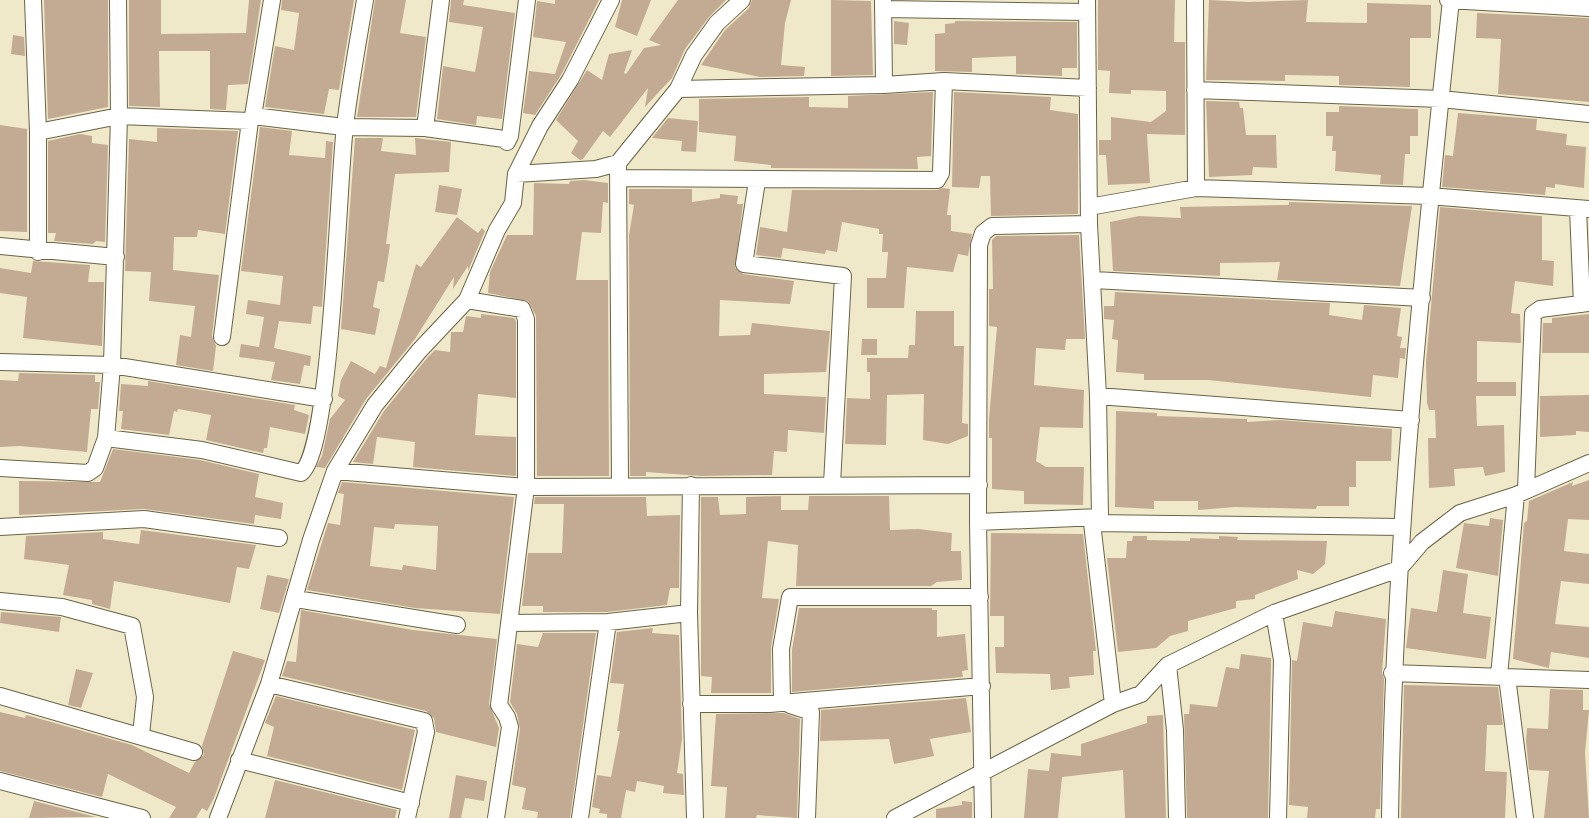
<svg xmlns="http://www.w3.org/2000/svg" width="1589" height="818" font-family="'Nunito Sans',sans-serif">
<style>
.building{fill:#c3ab93;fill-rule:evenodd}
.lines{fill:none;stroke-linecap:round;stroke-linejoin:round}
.street-casing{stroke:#6a6347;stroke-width:18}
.street{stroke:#fff;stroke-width:16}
</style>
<rect width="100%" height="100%" fill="#f0e9c9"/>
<path class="building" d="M44 0H108V107L48 119Z
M129 0H161V34L246 33 249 0H261L248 84 228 85 226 110 210 109V51H159L160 107 129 106Z
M282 0H354L339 90 329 89 324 114 265 107 275 46 294 50 299 13 281 10Z
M375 0H406L400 33 426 37 416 117H357Z
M451 0H464L463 5 515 13 502 119 477 116 476 125 437 119 443 66 475 72 483 27 449 22Z
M555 0H599L561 75 535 115 523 113 529 71 555 74 566 42 533 37 537 1 555 4Z
M622 0H651L637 36 615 27Z
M678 0H726L709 17 685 49 672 78 645 107 648 88 610 137 603 131 583 159 580 160 571 153 578 141 556 120 587 70 602 80 609 54 632 50 624 73 626 74 644 48 661 45 649 40Z
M752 0H791L785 23 781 65 805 67 804 76 760 77 701 65 725 30 749 8Z
M831 0 871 1 873 75 831 76Z
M1098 0H1175L1174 42H1185V135L1147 134 1150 183 1108 185 1106 155H1099V140H1111V117L1151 122 1166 111V91L1131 90V94L1109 93 1110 71 1098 70Z
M1209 0 1248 2 1308 0 1306 22 1367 23V3L1431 5V38H1410V87L1339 85V76L1285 75V81L1206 80Z
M1477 13 1589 18V102L1498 94 1501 39 1476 38Z
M894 21 909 23 907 45 894 44Z
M955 21 1077 22V68H1062V76L1016 74V56L972 58V72L935 71V34L945 33V24L955 23Z
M13 35 24 37 25 56 11 54Z
M933 92 931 156 917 157 918 169 771 168V165L734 161 736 136 699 132V99L809 97V107L848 108V96Z
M954 92 1051 97 1050 110 1078 114V214L991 216 990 176H981L979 188 952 187Z
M1206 101 1239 102 1240 108H1243L1246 135H1276L1277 168 1253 167 1252 175 1209 177Z
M1339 106 1418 109V136H1410V154H1405L1403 185 1380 184 1381 175 1335 171 1336 151H1332L1333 136H1326V112H1339Z
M1458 113 1537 119 1536 130 1567 134 1566 145 1586 147 1584 188 1555 184V188L1546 187 1545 195 1442 187 1445 155 1453 156Z
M668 118 698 121 696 152 681 151 682 141 652 138Z
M0 125 27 129V232L0 231Z
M260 127 292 131 289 155 325 158 326 141 333 142 322 307 313 306 311 324 279 321 274 348 311 356 310 366 304 365 300 384 271 380 275 362 239 357 241 344 259 347 264 317 246 314 248 300 280 305 283 276 241 271Z
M157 128 238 131 225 234 198 230 197 237H174L173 270 219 275 212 336 216 346 213 371 176 365 180 335 191 337 195 306 149 301 151 272 125 271 129 139 157 142Z
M80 134 92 136V143L108 145 105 242 96 241 93 244 54 241 56 233H48V141Z
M355 138H383L381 151 416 155 415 138 451 142 449 172 395 174 386 244H390L388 258 384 282 378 281 373 307 380 309 375 335 341 329Z
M584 180 608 183V203L603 202 601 233 582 232 576 280H608L609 476H537L536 316 528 301 488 293 490 272 507 235H533L534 183 569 184 570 181Z
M439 185 462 189 457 215 435 212Z
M943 188 950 189 947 215H951V231L972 234 968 256 958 254 953 272 907 267 904 308H867V278H886L888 252H882L883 234H879V229L842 222 837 252 826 250 825 254 783 248 781 258 756 255 760 227 787 232 792 190H937Z
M629 189H692V202L720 198V194L738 196 737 204H743L735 268 743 274 794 281 790 304 720 300 719 336 750 335 752 323 830 331 826 372 764 374V394L826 397 824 433 788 430 787 452 774 451 772 475 701 476 646 472V476H630L629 235 634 205 629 204Z
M1289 202 1412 206 1400 286 1277 280 1280 262 1220 263V276L1113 271 1110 222 1139 216 1181 218 1180 207 1289 205Z
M1440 207 1542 216V260L1554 261 1553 286 1515 281 1511 313 1520 314 1521 343 1477 341V382H1516V396H1476L1477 426 1504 425 1505 472 1485 476 1483 467 1454 469 1455 486 1429 488 1428 438H1436L1435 410H1429L1427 403 1426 362Z
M457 217 478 233 482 228 485 231 468 271V266L453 289 454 277 415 339 366 399 325 468 316 467 322 456 330 419 345 400 338 396 341 380 351 361 375 374 380 366 386 368 416 264 421 267Z
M1079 235 1085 339H1066L1065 350 1036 348 1034 385 1084 390 1083 428 1040 427 1036 461 1046 467H1084L1083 505 1024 504V491L992 489V438H989V419L997 327 989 326V289H993L992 240 996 236Z
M33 261 90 265 88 282H104L102 346 23 338 27 297 0 293V268L31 273Z
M1115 292 1330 303 1329 315 1362 320 1364 305 1401 308 1397 336 1402 337 1400 348H1406L1405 359 1400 358 1398 378 1373 375 1371 397 1208 380H1144V374L1116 372 1118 340 1112 339 1114 320 1104 319V306H1114Z
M916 311H954V346H964L962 423 968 424V436L948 444 923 440 924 394 887 395 886 445 845 444 847 398 870 399V372H867V358H908L909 345H915Z
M481 314 514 318 516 321V398L478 394 475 435 516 437V476L413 467 415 442 377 437 373 464 353 462 384 411 427 358 435 350 450 352 451 332H463L466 316 481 318Z
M1589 314V353H1542L1543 323H1552V318Z
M862 339H877V355H861Z
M19 373 95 375V382H100L98 409H91L87 452 20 446 0 447V380L18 381Z
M148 381 295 405 294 410 309 415 305 434 270 427 267 448H264L263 453 206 440 211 415 178 409 177 412 174 411 169 435 121 429 123 411H119L121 384 148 386Z
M1589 395V432L1576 431V435L1540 437V396Z
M1116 411 1157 413V416L1247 419V422L1280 420 1392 429 1391 461H1356V487H1349V506H1317L1316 509 1235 507 1198 510V501H1154V509L1115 507Z
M113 449 200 460 259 474 255 497 283 503 281 519 255 515 254 524 144 509 19 515V481L100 482Z
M1589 480V520L1568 519 1564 551 1589 554V584L1561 581 1555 624 1589 627V658L1551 652 1549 668 1513 659 1524 523 1527 521 1529 501 1573 482 1572 486Z
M342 482 514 497 500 614 415 608 307 590 328 523 340 525 344 494 338 493ZM395 524 438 526 436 570 403 565 402 570 370 566 374 527 394 529Z
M781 496V510H808L809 496H889L890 530 918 529 952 533 951 551H961L962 580 937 582 931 586H796L798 545 768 541 762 598 779 599 771 647V693H711L712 677 701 676V497H718L720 515 746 514V497Z
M535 497H646L647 516 680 515 679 588H670L667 605 607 612H543V606H522L528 553H562L564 504H534Z
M1490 518 1503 520 1498 576 1456 568 1464 523 1489 526Z
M141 530 256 545 249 569 237 567 230 603 114 581 110 609 92 604V600L63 595 69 565 24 559 26 536 103 532V539L139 544Z
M991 533 1083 534 1096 651H1093L1094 675 1069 677 1070 688 1051 690 1050 674 996 673 995 647H1004V616H990Z
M1133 536H1147V540L1190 541V538L1219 539V536L1238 537 1237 540 1327 541 1325 564 1313 574 1297 570 1298 579 1255 595V599L1236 601V608L1188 621V631L1170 636 1156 648 1118 652 1107 558H1126L1127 541H1132Z
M1443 570 1468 574 1463 613 1491 617 1486 659 1406 648 1411 608 1437 612Z
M267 575 289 579 279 613 260 609Z
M799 608H932V610H937V637L965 634 968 670 962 671 963 677 792 692V650Z
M301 610 413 630 497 639 489 704 499 728 496 747 436 732 434 718 426 711 282 676 287 661 296 662Z
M1335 611 1386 619 1382 673 1384 679 1380 809H1376L1375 818H1307L1308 807 1289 805 1292 660 1297 661 1303 622 1332 627Z
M1 612 61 617 59 632 0 623Z
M653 628 652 633 679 635 682 739 677 773 683 774 684 795 663 793 664 786 637 781 635 792 626 790 621 818H607V814L599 813 600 809 592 807 597 775 611 777 620 731H617L624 684 610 683 617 632Z
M543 633H596L570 818H537L538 812 522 809 526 788 512 785 520 729 517 714 510 702 517 644 538 647Z
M233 651 265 660 214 798 207 811 202 808 196 818H169L176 807 108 774 102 797 0 771V712L25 718 26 715 30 716 132 745 189 773 195 762 204 755 202 746Z
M1241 654 1271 658V661L1268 818H1187L1184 714H1189L1190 704 1217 707 1226 667 1239 669Z
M76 669 93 673 81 708 68 705Z
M1404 685 1498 687 1503 725H1487L1485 771 1507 772 1505 818H1401Z
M1550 689 1583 690V710H1589L1585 753 1589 818H1544L1549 771 1529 770 1526 741 1527 728 1548 729Z
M276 696 415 730 402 790 267 756 274 727 265 723Z
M966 698 971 732 930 739 934 756 894 764 889 739 820 741 821 710Z
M784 713 800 719 797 818 757 815 756 818H725L727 787 711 786 716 714Z
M1163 715 1166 818H1125L1123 770 1062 777 1058 818H1024L1028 769 1049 771 1051 753 1081 756V744L1147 723V716Z
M456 775 487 781 484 801 465 798 461 818H449Z
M275 780 397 810 395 818H265Z
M34 801 96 817 29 818Z
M962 801 972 802V818H936V809L962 805Z"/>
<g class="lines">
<g class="street-casing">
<path id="street" d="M33 0 38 132V252
M883 0 884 85
M1087 0 1089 224 1098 396 1100 517 1092 523 1113 704
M1195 0 1196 188
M1448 0 1589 8
M883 9 1087 12
M678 89 884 85 944 81 1088 88
M1195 90 1441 99 1589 114
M253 116 272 0
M425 128 441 0
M38 132 119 116 250 121 253 116 344 127 425 128 504 139 507 142 510 136 527 0
M618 163 620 487
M516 174 596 169 618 163 678 89 694 55 717 23 742 0
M619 178 937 180 941 173 944 81
M757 181 744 264 843 276 832 484
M1089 207 1196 188 1429 196 1589 209
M1578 209 1582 304
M0 246 116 257
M1094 280 1422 298
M467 300 522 309 526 319V487L499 705 507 717 510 727 496 818
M222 337 250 121
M0 362 112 365 324 399
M1098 396 1411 420
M106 438 202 450 301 473C332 449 338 180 345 126 350 84 358 42 365 0
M0 468 88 473 95 468 106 438 112 365 119 116 118 0
M335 471 526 487 979 485
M691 485 689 613 695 818
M1526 489 1533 314 1540 309 1589 303
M978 522 1100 517
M1092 523 1402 527
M0 527 144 519 279 538
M296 599 457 625
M0 601 62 607 132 626 145 697 141 735
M1274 613 1282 660 1278 818
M509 623 608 622 689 613
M1168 665 1175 730 1177 818
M1392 673 1589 680
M1499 676 1516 495
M1507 677 1525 818
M269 684 424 721 426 732 407 818
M0 696 194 752
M782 703 781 649 790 597H980
M691 704H769L982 686
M790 705 811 712 807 818
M239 760 411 803
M0 781 142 818
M218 818 269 684 311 540 335 471 375 405 419 351 467 300 497 230 513 203 516 174 540 126 570 80 611 0
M580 818 608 622
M895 818 1113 704 1141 694 1168 665 1274 613 1399 569 1422 542 1460 513 1516 495 1589 463
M983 818 978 522 979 245 983 233 992 226 1089 224
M1390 818C1394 545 1422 272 1451 0"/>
</g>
<use href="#street" class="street"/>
</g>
</svg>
